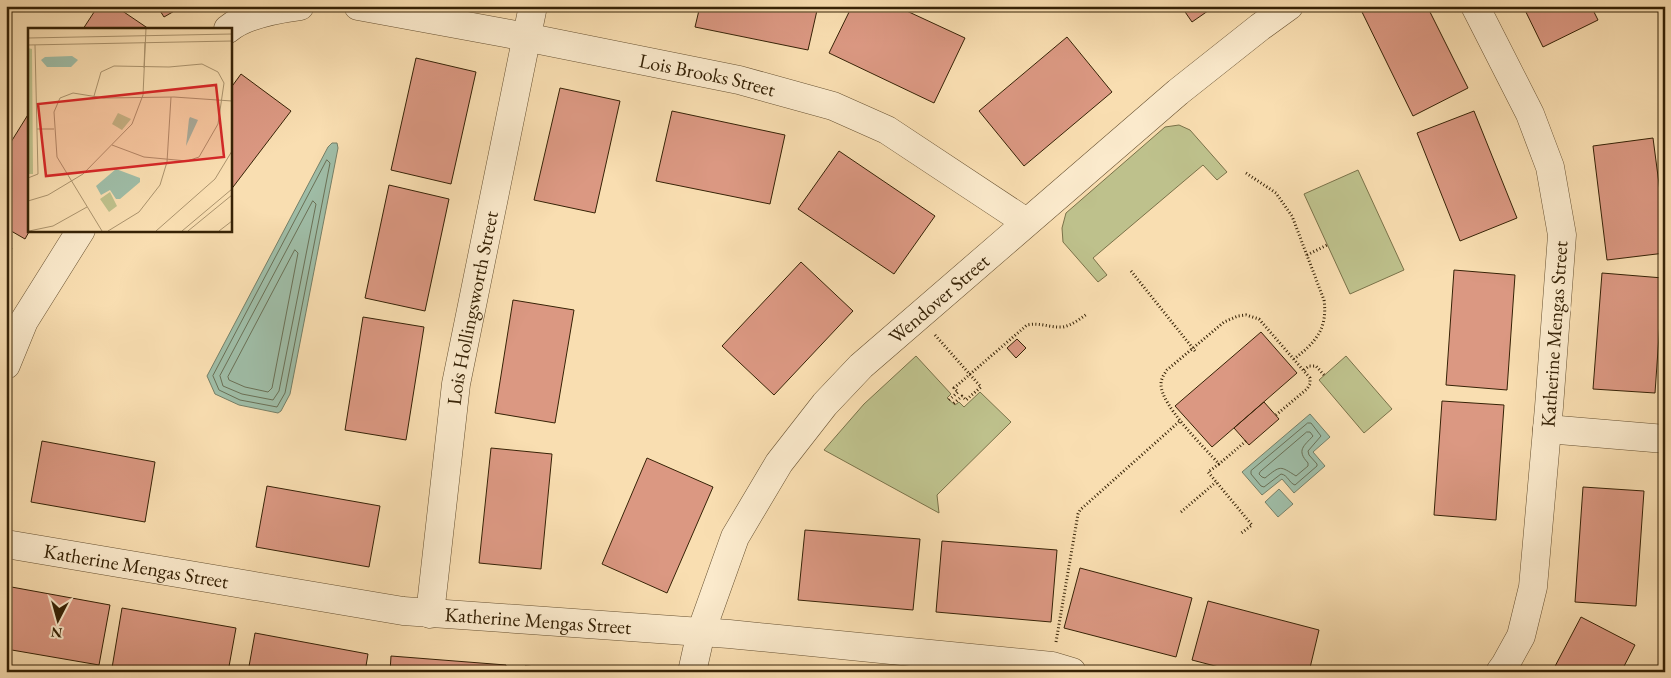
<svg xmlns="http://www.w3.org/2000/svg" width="1671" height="678" font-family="'EB Garamond',serif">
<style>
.green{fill:#bec18c;stroke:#7a7249}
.water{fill:#9fbda7;stroke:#757f67}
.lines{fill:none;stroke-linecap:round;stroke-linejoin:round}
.shore{stroke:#6a7056;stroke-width:1}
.building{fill:#db9882;stroke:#362206}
.minor-casing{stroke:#675131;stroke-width:29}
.path{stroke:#362206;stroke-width:3;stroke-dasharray:1 2.5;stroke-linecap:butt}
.minor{stroke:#fbeacc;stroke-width:28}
.labels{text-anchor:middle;stroke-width:4.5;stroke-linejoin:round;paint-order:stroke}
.street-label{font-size:20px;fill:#362206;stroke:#fbeacc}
.inset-road{fill:none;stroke:#ab936d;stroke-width:1}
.view{fill:#d62828;fill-opacity:0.15;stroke:#d62828;stroke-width:2.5}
.inset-edge{fill:none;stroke:#362206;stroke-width:2.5}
</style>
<rect width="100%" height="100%" fill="#f9deb1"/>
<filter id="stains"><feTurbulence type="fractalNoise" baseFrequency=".004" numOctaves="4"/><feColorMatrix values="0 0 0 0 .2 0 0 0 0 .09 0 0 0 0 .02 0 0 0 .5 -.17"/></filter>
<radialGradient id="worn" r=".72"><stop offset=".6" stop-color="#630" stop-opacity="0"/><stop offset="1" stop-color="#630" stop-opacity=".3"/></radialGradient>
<path class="green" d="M1179 125 1190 130 1227 172 1217 180 1203 165 1093 258 1107 275 1098 282 1063 242 1062 228 1066 213 1165 127Z
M1358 170 1404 270 1350 294 1304 194Z
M916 356 951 394 947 398 955 405 959 402 964 407 980 392 1011 422 937 495 939 513 824 450 864 404Z
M1346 356 1392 409 1364 433 1319 380Z"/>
<path class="water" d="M332 143H337L338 148 290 394 281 411 278 413 239 405 215 394 207 376 328 147Z
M1310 414 1330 437 1313 452 1325 466 1294 493 1282 479 1262 495 1242 472Z
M1279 489 1293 504 1278 517 1265 502Z"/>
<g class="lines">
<path class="shore" d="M327 160 330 163 285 393 277 407 240 400 219 390 213 376Z
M313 201 316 204 279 391 273 400 242 394 223 386 220 376Z
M295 250 298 253 272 388 268 392 245 387 229 380 228 377Z
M1308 423H1311L1321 436 1308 451 1309 455 1317 464V466L1295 485C1289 483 1288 475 1281 474L1264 487 1261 486 1251 474V471Z
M1307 432H1310L1313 436C1304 446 1296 450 1308 463V466L1296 476C1280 466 1281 465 1265 478L1262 477 1259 474 1260 472Z"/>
</g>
<path class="building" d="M98 6H115L149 29H83Z
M157 6H183L164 17Z
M700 6H818L808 50 695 27Z
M852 6H896L965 38 934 103 829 53Z
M1181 6H1215L1192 22Z
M1374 6H1427L1468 88 1413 116 1362 12Z
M1523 6H1591L1598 20 1543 47Z
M1067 37 1112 92 1024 166 979 111Z
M416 58 476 72 451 184 391 170Z
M241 74 291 111 230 191V89Z
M560 88 620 101 595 213 534 200Z
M672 111 785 135 770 204 656 181Z
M1474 111 1517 218 1460 241 1417 133Z
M29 113V230H30L25 239 6 228V150Z
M1653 138 1665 230V253L1607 260 1593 146Z
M839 151 935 216 894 274 798 209Z
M389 185 449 199 425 311 365 298Z
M6 245 12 248 6 260Z
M801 262 853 311 774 395 722 346Z
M1454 270 1515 275 1507 390 1446 385Z
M1602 273 1663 278 1655 393 1593 389Z
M513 300 574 310 555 423 495 413Z
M363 317 424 327 406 440 345 430Z
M1261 332 1297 373 1212 447 1175 406Z
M1017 339 1026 348 1016 358 1007 348Z
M1442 401 1504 405 1496 520 1434 515Z
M1264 402 1279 419 1249 445 1234 428Z
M42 441 155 462 145 522 31 502Z
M491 448 552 454 541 569 479 563Z
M647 458 713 487 667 593 602 564Z
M267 486 380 506 369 567 256 547Z
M1583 487 1644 491 1636 606 1575 602Z
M805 530 920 539 913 610 798 600Z
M942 541 1057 550 1051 622 936 612Z
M1080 568 1192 598 1176 657 1064 628Z
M6 586 110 605 99 665 6 649Z
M1208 601 1319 630 1309 672H1238L1192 660Z
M122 608 236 628 228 672H130L112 668Z
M1581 617 1635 645 1621 672H1552Z
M255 633 368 654 365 672H248Z
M391 656 506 665V672H390Z
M525 666 601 672H525Z"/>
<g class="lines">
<g class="minor-casing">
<g id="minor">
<path id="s1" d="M358 6 505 33 739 80 833 106 887 130 1026 222"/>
<path d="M1475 6 1530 114 1550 167 1562 235 1549 407 1533 587 1521 636 1505 665 1500 672"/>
<path d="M228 29C246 14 277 9 300 6"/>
<path d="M6 365 24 321 81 230"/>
<path d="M1547 429 1665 439"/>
<path id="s2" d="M6 544 403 611 729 634 1052 666 1072 672"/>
<path id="s3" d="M430 614 456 384 533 6"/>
<path id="s4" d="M692 672 701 632 735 537 779 463 825 404 861 366 1178 92 1260 27 1289 6"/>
</g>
</g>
<path class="path" d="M1246 173 1276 193 1292 216 1324 300C1328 329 1315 343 1294 359
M1307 255 1327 245
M1131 271 1195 351
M935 335 981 387 966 400 962 396 953 404
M1304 370 1309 366H1316L1324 375
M949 400 958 392 954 388 1027 325C1040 322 1050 328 1063 327 1072 325 1080 319 1087 314
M1246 441 1219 464C1204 447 1161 406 1161 384 1161 379 1164 374 1167 370L1224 322 1238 316 1246 315 1259 319 1310 378V384L1307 389 1276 415
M1219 464 1208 472 1252 525 1240 534
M1181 512 1216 482
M1056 642 1078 514 1080 510 1181 420"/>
<use href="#minor" class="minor"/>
</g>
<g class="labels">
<g class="street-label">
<text dy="7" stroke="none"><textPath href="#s1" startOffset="356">Lois Brooks Street</textPath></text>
<text dy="7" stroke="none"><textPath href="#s4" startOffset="458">Wendover Street</textPath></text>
<text dy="7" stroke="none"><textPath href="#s3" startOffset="309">Lois Hollingsworth Street</textPath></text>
<text transform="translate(1554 334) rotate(-86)" y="7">Katherine Mengas Street</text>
<text dy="7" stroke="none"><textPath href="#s2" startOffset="132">Katherine Mengas Street</textPath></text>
<text dy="7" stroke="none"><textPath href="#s2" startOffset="538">Katherine Mengas Street</textPath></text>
</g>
</g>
<g transform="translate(28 28)">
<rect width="204" height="204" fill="#f9deb1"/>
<path d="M0 20 4 21 5 146H0ZM90 85 103 91 94 102 84 96ZM82 164 89 178 81 184 72 171Z" fill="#bec18c"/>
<path d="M44 28 50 32 43 39H19L13 32 17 29ZM162 89 170 92 158 118 161 91ZM88 141 112 150V154L92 171H88L82 162 73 167 68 158Z" fill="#9fbda7"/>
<path class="inset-road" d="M0 10 204 6M0 17 204 13M116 40 117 14M66 68 73 44 86 38 141 39 174 36 190 44 196 55 190 96 171 129 159 133 116 129 84 117M9 101H26M0 150 10 146 7 17M0 173 20 167 55 146 104 96 115 67 118 0M1 203 25 198 59 179M74 203 29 129 26 84 32 70 45 65 76 70 146 69 204 73M80 203 111 184 132 157 139 134 143 69M128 203 187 151 204 123M154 203 204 161M160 203 204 167M191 203 204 193"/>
<path class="view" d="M188 57 196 129 18 148 10 76Z"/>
<rect width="204" height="204" class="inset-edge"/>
</g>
<rect width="1671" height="678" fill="none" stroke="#f9deb1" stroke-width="25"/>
<rect x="8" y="8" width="1656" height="663" fill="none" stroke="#362206" stroke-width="2.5"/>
<rect x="12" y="12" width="1646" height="653" fill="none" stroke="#362206"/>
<g transform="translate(58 620) rotate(186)" stroke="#fbeacc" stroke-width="4" paint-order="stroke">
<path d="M0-4L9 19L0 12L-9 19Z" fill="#362206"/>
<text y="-8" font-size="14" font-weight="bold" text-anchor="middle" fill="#362206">N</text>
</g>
<rect width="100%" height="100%" filter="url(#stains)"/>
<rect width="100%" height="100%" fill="url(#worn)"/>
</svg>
